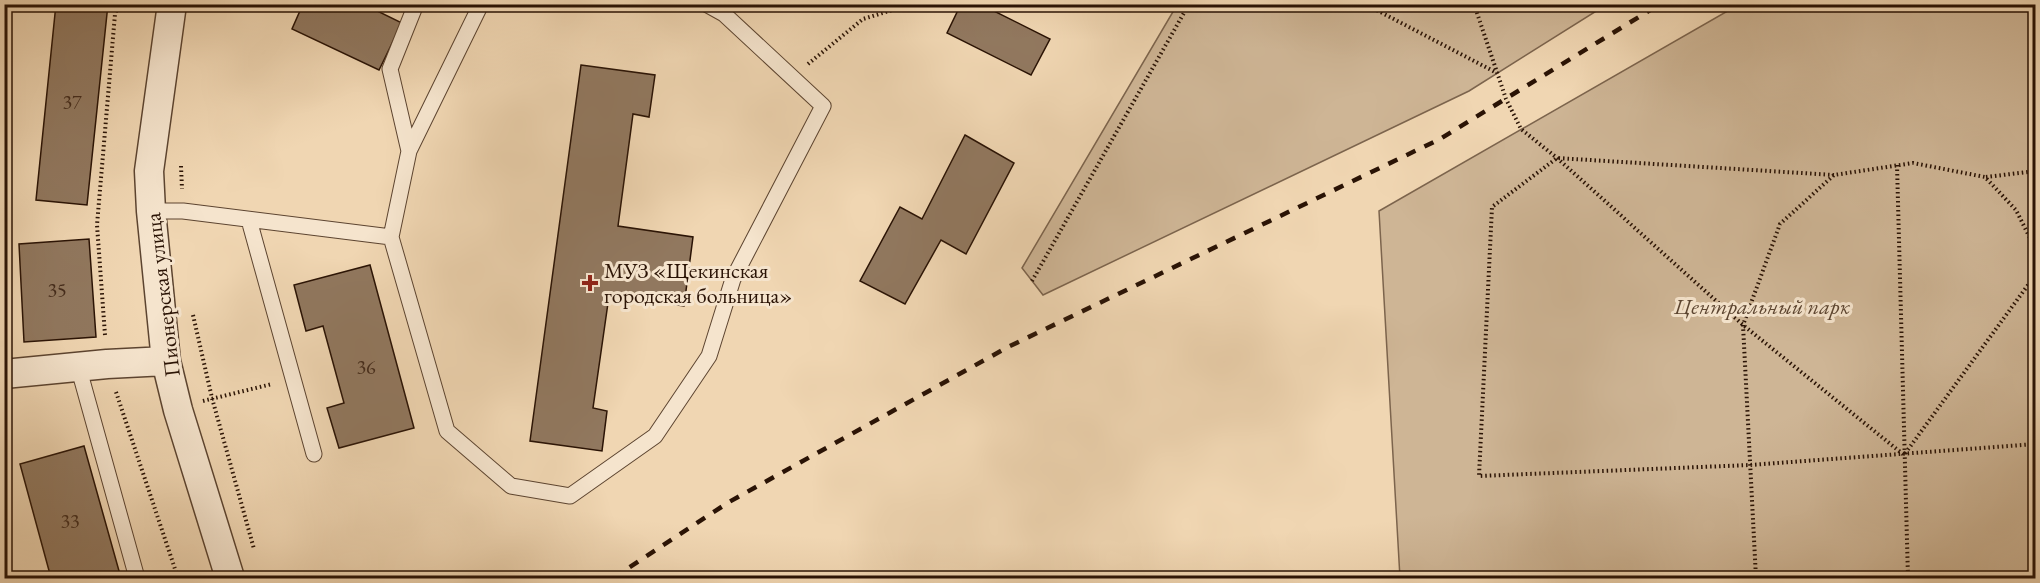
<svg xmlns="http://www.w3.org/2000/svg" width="2040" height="583" font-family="'EB Garamond',serif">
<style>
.green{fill:#ceb595;stroke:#7c644d;stroke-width:1.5}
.building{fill:#91785f;stroke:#2a1305;stroke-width:1.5}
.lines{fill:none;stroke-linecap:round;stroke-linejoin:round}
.service-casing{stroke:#5c4430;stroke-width:17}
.minor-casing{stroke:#5c4430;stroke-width:31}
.path{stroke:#2a1305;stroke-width:4;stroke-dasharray:1.5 3;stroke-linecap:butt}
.service{stroke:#f5e4cd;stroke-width:15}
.minor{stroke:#f5e4cd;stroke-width:28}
.rail{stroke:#2a1305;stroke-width:4.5;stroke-dasharray:10 10;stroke-linecap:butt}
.poi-dot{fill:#8f2418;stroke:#f5e4cd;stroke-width:2}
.labels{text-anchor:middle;stroke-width:6;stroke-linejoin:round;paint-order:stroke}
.number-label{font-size:20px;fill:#442c1c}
.poi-label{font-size:22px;fill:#2a1305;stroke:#f5e4cd;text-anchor:start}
.street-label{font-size:22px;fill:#2a1305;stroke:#f5e4cd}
.park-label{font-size:22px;font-style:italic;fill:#5b4430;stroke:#f5e4cd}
</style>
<rect width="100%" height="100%" fill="#f0d6b2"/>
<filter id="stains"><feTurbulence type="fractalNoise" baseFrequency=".00333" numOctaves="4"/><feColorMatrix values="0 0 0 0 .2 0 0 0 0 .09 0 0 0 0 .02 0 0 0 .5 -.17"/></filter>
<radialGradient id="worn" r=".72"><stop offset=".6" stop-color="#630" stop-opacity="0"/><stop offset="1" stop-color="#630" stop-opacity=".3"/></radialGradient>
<path class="green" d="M1177 5V4L1606 5 1469 91 1043 295 1022 268Z
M1738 5H2035V578H1400L1379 211Z"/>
<path class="building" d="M56 4H108L87 205 36 200Z
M303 4H373L371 8 402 23 379 70 292 29Z
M961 4H980L1050 39 1031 75 947 33Z
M581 65 655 75 649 117 633 114 618 226 693 237 684 306 609 296 593 408 607 411 602 451 530 441Z
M965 135 1014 163 966 254 941 240 905 304 860 281 900 207 922 219Z
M89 239 96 337 24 342 19 244Z
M370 265 414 428 339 448 327 408 344 403 323 326 306 331 294 285Z
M84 446 121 578H51L20 464Z"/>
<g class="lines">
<g class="service-casing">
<path id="service" d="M481 4 409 151 391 237 447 431 511 486 570 496 655 436 709 356 733 279 823 106 724 14 706 4
M409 151 390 69 416 4
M151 211H183L391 237
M249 220 314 454
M78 366 137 578"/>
</g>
<g class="minor-casing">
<path id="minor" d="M172 4 149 171 151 211 166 361 178 410 230 578
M4 374 107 364 166 361"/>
</g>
<path class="path" d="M1365 4 1497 73
M1474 4 1506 99 1521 129 1557 158 1743 325 1904 455 2036 274
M808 64 863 19 912 4
M1897 165 1908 578
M181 166 182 189
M1834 175 1557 158 1492 207 1479 476 1750 465 2036 444
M1986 177 2036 171
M1032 281 1189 4
M193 315 212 398 254 549
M105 335 97 225 115 14 119 4
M116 392 178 578
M203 401 272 384
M1756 578 1743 325 1780 224 1834 175 1913 163 1985 177 2016 210 2036 250"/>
<use href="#service" class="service"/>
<use href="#minor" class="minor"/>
<path class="rail" d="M613 578 729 502 1008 347 1440 139 1660 4"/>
</g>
<path class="poi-dot" d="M587 274h6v6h6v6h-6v6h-6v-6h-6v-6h6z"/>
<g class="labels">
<g class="number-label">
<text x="72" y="109">37</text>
<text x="57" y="297">35</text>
<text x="366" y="374">36</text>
<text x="70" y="528">33</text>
</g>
<g class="poi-label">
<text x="604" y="278">МУЗ «Щекинская<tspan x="604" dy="25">городская больница»</tspan></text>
</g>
<g class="street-label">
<text transform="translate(162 295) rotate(-97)" y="8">Пионерская улица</text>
</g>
<g class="park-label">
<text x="1762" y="314">Центральный парк</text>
</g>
</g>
<rect width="2040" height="583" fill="none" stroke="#f0d6b2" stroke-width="24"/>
<rect x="6" y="6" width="2028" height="571" fill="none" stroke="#2a1305" stroke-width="3"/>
<rect x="12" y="12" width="2016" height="559" fill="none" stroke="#2a1305" stroke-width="1.5"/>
<rect width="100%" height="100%" filter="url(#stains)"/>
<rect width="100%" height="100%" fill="url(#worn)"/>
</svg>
